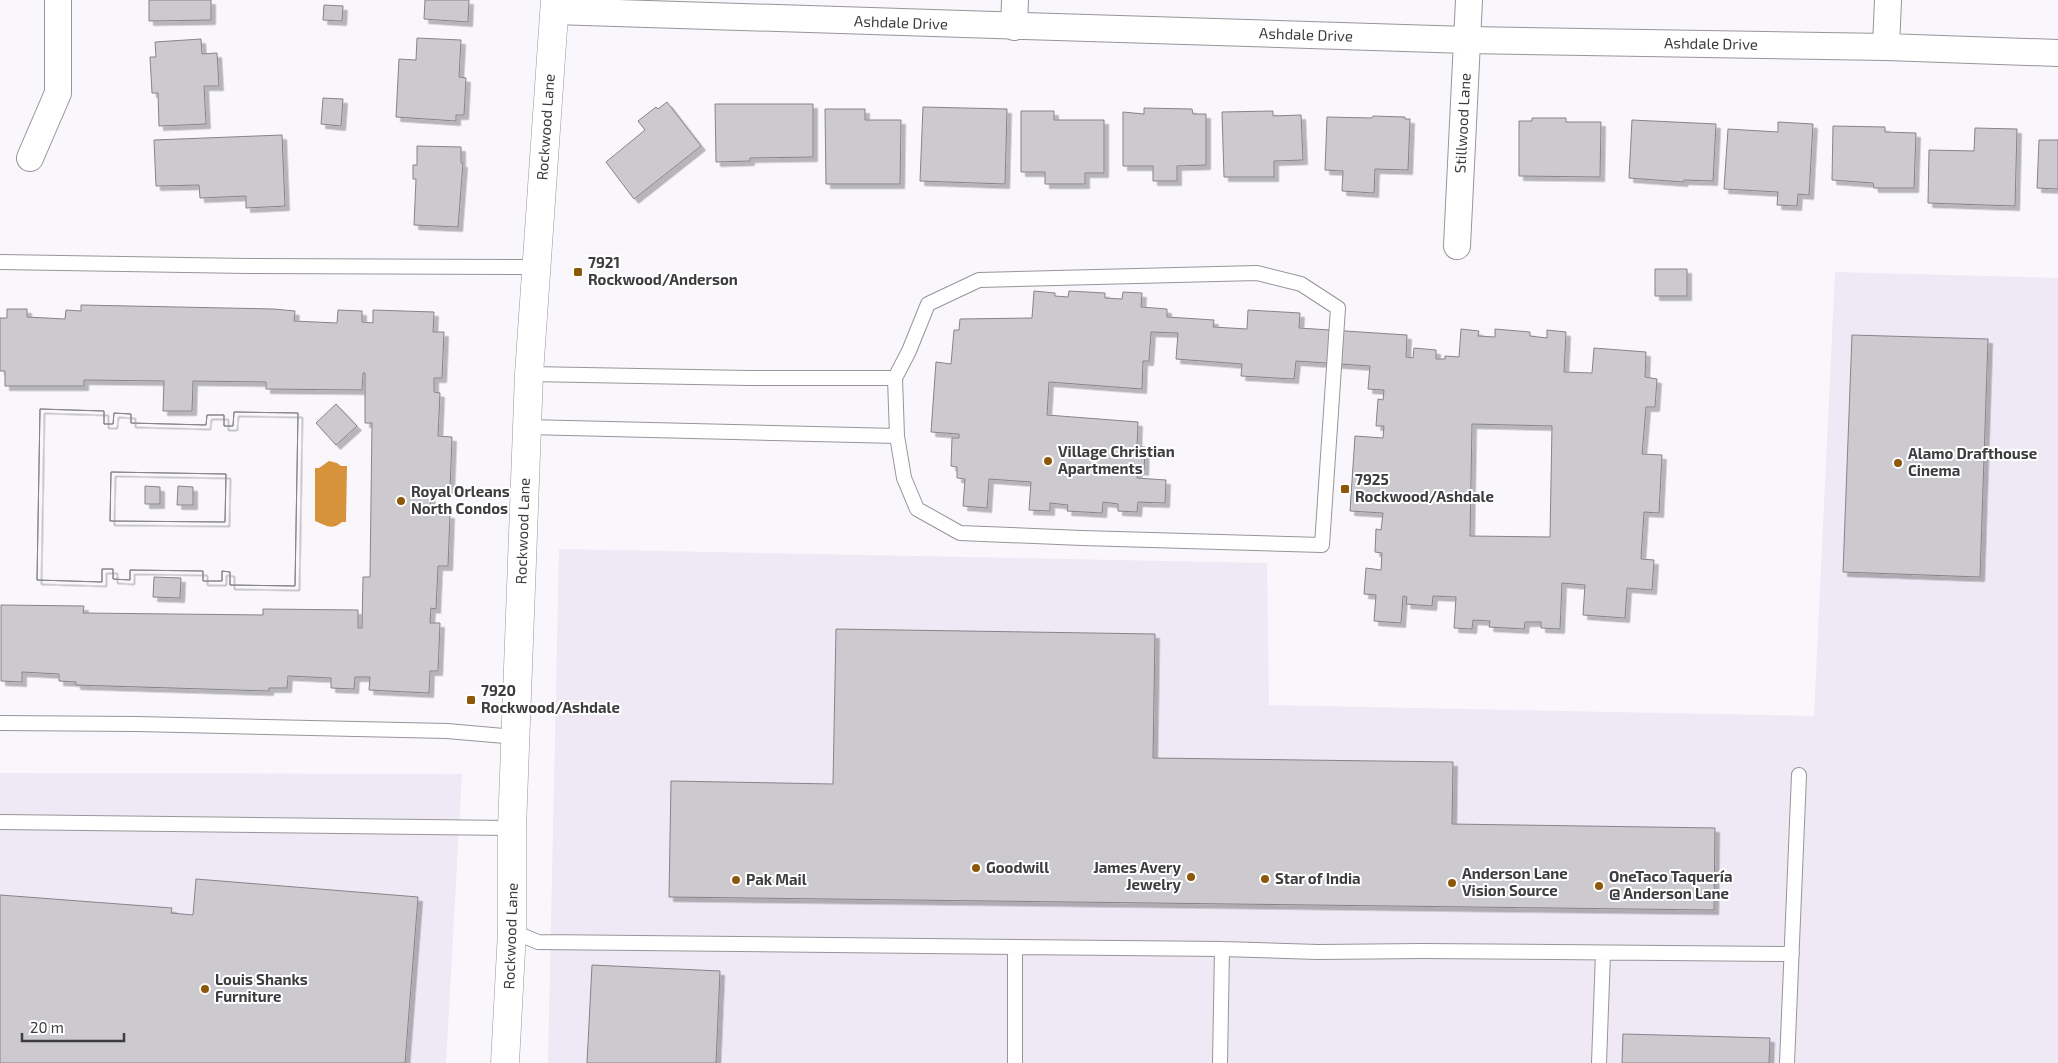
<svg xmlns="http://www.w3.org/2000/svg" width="2058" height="1063" font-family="'Exo 2',sans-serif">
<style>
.built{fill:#eee9f4}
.water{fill:#d7923c}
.building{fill:#cccacf;stroke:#868489;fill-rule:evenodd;filter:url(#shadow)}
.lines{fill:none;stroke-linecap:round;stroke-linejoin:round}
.lane-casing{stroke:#979599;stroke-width:16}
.street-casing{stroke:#979599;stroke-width:28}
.secondary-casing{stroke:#979599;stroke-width:29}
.lane{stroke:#fff;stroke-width:14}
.street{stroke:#fff;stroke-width:26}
.secondary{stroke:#fff;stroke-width:28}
.poi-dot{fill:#8d5909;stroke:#fff;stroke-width:2}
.labels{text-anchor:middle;stroke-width:4;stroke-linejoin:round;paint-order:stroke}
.street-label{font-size:15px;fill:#3d3c3e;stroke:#fff}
.poi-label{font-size:15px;font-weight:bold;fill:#3d3c3e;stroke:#fff;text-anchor:start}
</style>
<defs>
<filter id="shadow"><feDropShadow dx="4.5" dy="4.5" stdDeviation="0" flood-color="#0004"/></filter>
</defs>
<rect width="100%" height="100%" fill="#f9f7fc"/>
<path class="built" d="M1835 272 2058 278V1063H548L559 549 1267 563 1269 705 1814 716Z
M0 773 462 774 446 1063H0Z"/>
<path class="water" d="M329 461 337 463 341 466H347L346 522H342C331 531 326 525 315 521V468H319Z"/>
<path class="building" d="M149 0H211V20L149 21Z
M425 0H469L468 22 424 19Z
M324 5 343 6 342 21 323 20Z
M417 38 461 40 459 77 466 78 464 115H456V121L396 117 399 59 416 60Z
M201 39 202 54 217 53 219 86H204L206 124 159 126 158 93H152L150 57H156L155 42Z
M323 98 343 99 341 126 321 124Z
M667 102 701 146 634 199 606 162 645 130 638 121 656 107 658 109Z
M715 104H813V157L750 158V161L716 162Z
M923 107 1007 109 1005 184 920 181Z
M1144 108 1192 109 1193 114H1206V165L1177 166V181H1153V166H1123V112L1144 114Z
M825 109H865V120H901L900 184H826Z
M1021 111H1054V120H1104V173H1085V184H1045V172H1021Z
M1273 111V116L1301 115 1303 160 1274 161V177H1224L1222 112Z
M1373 116 1405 117V119H1410L1408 170 1375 169 1374 193 1342 191 1343 171 1325 170 1327 117 1372 118Z
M1532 118H1566V122H1601L1600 177 1519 176V121H1532Z
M1632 120 1716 124 1713 181 1684 180 1683 182 1629 178Z
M1778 122 1813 124 1809 195 1798 194 1797 206 1777 205 1778 192 1724 189 1728 129 1778 132Z
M1833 126 1885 127V132L1916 133 1914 188H1874L1873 183 1832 180Z
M1975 128 2017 129 2015 206 1928 203 1929 150 1974 151Z
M282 135 285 206 246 208V196L200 198 199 185 156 186 154 140Z
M2039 140H2058V189L2037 188Z
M417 146 461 147V163H463L458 227 414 225 416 179H413V165H417Z
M1655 269H1687V296H1655Z
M1034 291 1055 293V296L1068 297 1069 291 1105 293V298L1122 299 1123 292 1142 293 1141 307 1167 309V317L1214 320 1213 327 1247 329 1248 310 1300 313 1299 328 1407 335 1406 357 1413 358 1414 348 1436 350V359H1445V356L1459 357 1461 329 1479 331 1478 336 1495 337V329L1530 332V336L1547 338V330L1566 332 1564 372 1592 373 1594 348 1646 352 1645 377 1657 379 1655 407H1646L1642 454 1662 455 1659 513 1644 512 1641 559 1654 560 1652 590 1627 588 1625 618 1583 615 1585 585 1562 583 1560 629 1541 628V622H1525L1524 629 1489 627 1490 621 1473 620 1472 629 1454 628 1456 597 1433 596 1432 606 1406 604 1407 597 1403 596 1401 623 1374 621 1376 595 1364 594 1366 568 1381 570 1382 553 1375 552 1376 529 1381 530 1383 513 1350 511 1355 436 1383 438 1384 426H1376L1378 399 1383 400 1384 390 1368 389 1370 366 1296 361 1294 379 1241 376 1242 364 1176 359 1178 333 1151 332 1149 361H1143L1142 389 1049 382 1047 415 1138 422 1137 447H1145L1144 471 1138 470 1137 478 1166 480 1165 503 1138 502 1137 512 1118 511V504L1103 502 1102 513 1067 511 1068 505 1050 503V511L1029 510 1031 482 989 479 987 508 963 506 965 479 957 478V467L951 466 952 438H959V434L931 432 936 362 951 364 954 330H959L960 319 1032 318ZM1472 424 1552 426 1550 537 1470 536Z
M81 305 274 309 295 311 294 321 337 323 338 310 362 311V322L373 323V310L434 312 433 332H444L442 378H434V392L440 393 438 436 452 437 450 489 431 488 430 514H450L448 566H438L436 609 431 608 430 623H440L438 671H430L429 693 369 690 370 677H355L354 689 331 688V678L288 676 287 688H269V691L76 685V682L59 681V674L22 672V682L1 681V605L84 606 83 613 263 615V609L358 610V628H362L363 577H370L372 423H365V373H363L362 390 266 389V382L193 381 192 411H163L164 381 84 380V386H5V371H0V318H7V309H27V317L65 319 66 310 81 311Z
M1852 335 1988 339 1980 577 1843 572Z
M336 404 357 426 336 445 316 423Z
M40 409 104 411V424H113L114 413 131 414V423L206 425 207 415H224V426H233L234 412 298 413 295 586 230 585V572L222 571V581H203V571L130 570V580L113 579V569H102V582L37 580ZM111 472 226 474 225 522 110 521Z
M40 409 104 411V424H113L114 413 131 414V423L206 425 207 415H224V426H233L234 412 298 413 295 586 230 585V572L222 571V581H203V571L130 570V580L113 579V569H102V582L37 580ZM111 472 226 474 225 522 110 521Z
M145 486 160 487V504H145Z
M178 486 193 487V505H177Z
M154 577 181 578 180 598 153 597Z
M836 629 1155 634 1153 758 1453 762 1452 824 1715 828 1714 910 669 897 671 781 833 784Z
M196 879 418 897 405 1063H0V895L172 908 171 913 193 915Z
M592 965 720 971 716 1063H587Z
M1623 1034 1770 1038 1769 1063H1622Z"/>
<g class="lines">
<g class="lane-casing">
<path id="lane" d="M0 262 247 266 537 267
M1257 273 1301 284 1338 308 1322 545 1082 538 960 533 917 509 904 478 897 436 895 378 909 351 928 304 979 280Z
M529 374 749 378H895
M527 427 897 436
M0 723 137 724 447 731 516 737
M0 822 512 828
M512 931 538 942 1222 949 1318 952 1422 951 1792 954
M1015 1063V947
M1220 1063 1222 949
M1599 1063 1603 953
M1787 1063 1799 775"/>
</g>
<g class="street-casing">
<path id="street" d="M554 11 1467 40 1886 47 2058 53
M1014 27 1015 0
M1886 47 1888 0
M30 158 58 93V0
M1457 246 1469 0"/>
</g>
<g class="secondary-casing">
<path id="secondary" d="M505 1063 512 931V828L529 374 555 0"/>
</g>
<use href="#lane" class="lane"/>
<use href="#street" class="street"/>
<use href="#secondary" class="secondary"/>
</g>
<g class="poi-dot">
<rect x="573" y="267" width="10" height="10" rx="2.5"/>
<circle cx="1048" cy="461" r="5"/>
<circle cx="1898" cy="463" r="5"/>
<rect x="1340" y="484" width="10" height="10" rx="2.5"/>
<circle cx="401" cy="501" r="5"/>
<rect x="466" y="695" width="10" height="10" rx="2.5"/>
<circle cx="976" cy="868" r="5"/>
<circle cx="1191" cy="877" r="5"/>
<circle cx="1265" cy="879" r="5"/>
<circle cx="736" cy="880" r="5"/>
<circle cx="1452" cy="883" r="5"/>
<circle cx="1599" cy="886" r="5"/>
<circle cx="205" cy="989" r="5"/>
</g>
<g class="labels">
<g class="street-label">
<text transform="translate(901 23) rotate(2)" y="5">Ashdale Drive</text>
<text transform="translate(1306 35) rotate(2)" y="5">Ashdale Drive</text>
<text transform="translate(1711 44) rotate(1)" y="5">Ashdale Drive</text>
<text transform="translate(1463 123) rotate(-87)" y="5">Stillwood Lane</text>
<text transform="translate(546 127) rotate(-86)" y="5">Rockwood Lane</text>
<text transform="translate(523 531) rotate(-88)" y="5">Rockwood Lane</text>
<text transform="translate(511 936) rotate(-88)" y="5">Rockwood Lane</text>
</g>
<g class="poi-label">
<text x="588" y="268">7921<tspan x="588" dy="17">Rockwood/Anderson</tspan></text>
<text x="1058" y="457">Village Christian<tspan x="1058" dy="17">Apartments</tspan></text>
<text x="1908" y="459">Alamo Drafthouse<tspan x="1908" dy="17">Cinema</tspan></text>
<text x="1355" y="485">7925<tspan x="1355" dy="17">Rockwood/Ashdale</tspan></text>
<text x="411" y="497">Royal Orleans<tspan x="411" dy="17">North Condos</tspan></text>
<text x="481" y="696">7920<tspan x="481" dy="17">Rockwood/Ashdale</tspan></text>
<text x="986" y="873">Goodwill</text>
<text x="1181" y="873" text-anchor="end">James Avery<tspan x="1181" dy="17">Jewelry</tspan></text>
<text x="1462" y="879">Anderson Lane<tspan x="1462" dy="17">Vision Source</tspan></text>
<text x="1609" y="882">OneTaco Taquería<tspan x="1609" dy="17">@ Anderson Lane</tspan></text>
<text x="1275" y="884">Star of India</text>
<text x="746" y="885">Pak Mail</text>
<text x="215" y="985">Louis Shanks<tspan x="215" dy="17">Furniture</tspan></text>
</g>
</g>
<path d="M22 1033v8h102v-8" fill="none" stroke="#3d3c3e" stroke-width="2.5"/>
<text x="30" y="1033" font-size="15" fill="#3d3c3e" stroke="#ffffff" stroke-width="4" paint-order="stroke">20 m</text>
</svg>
